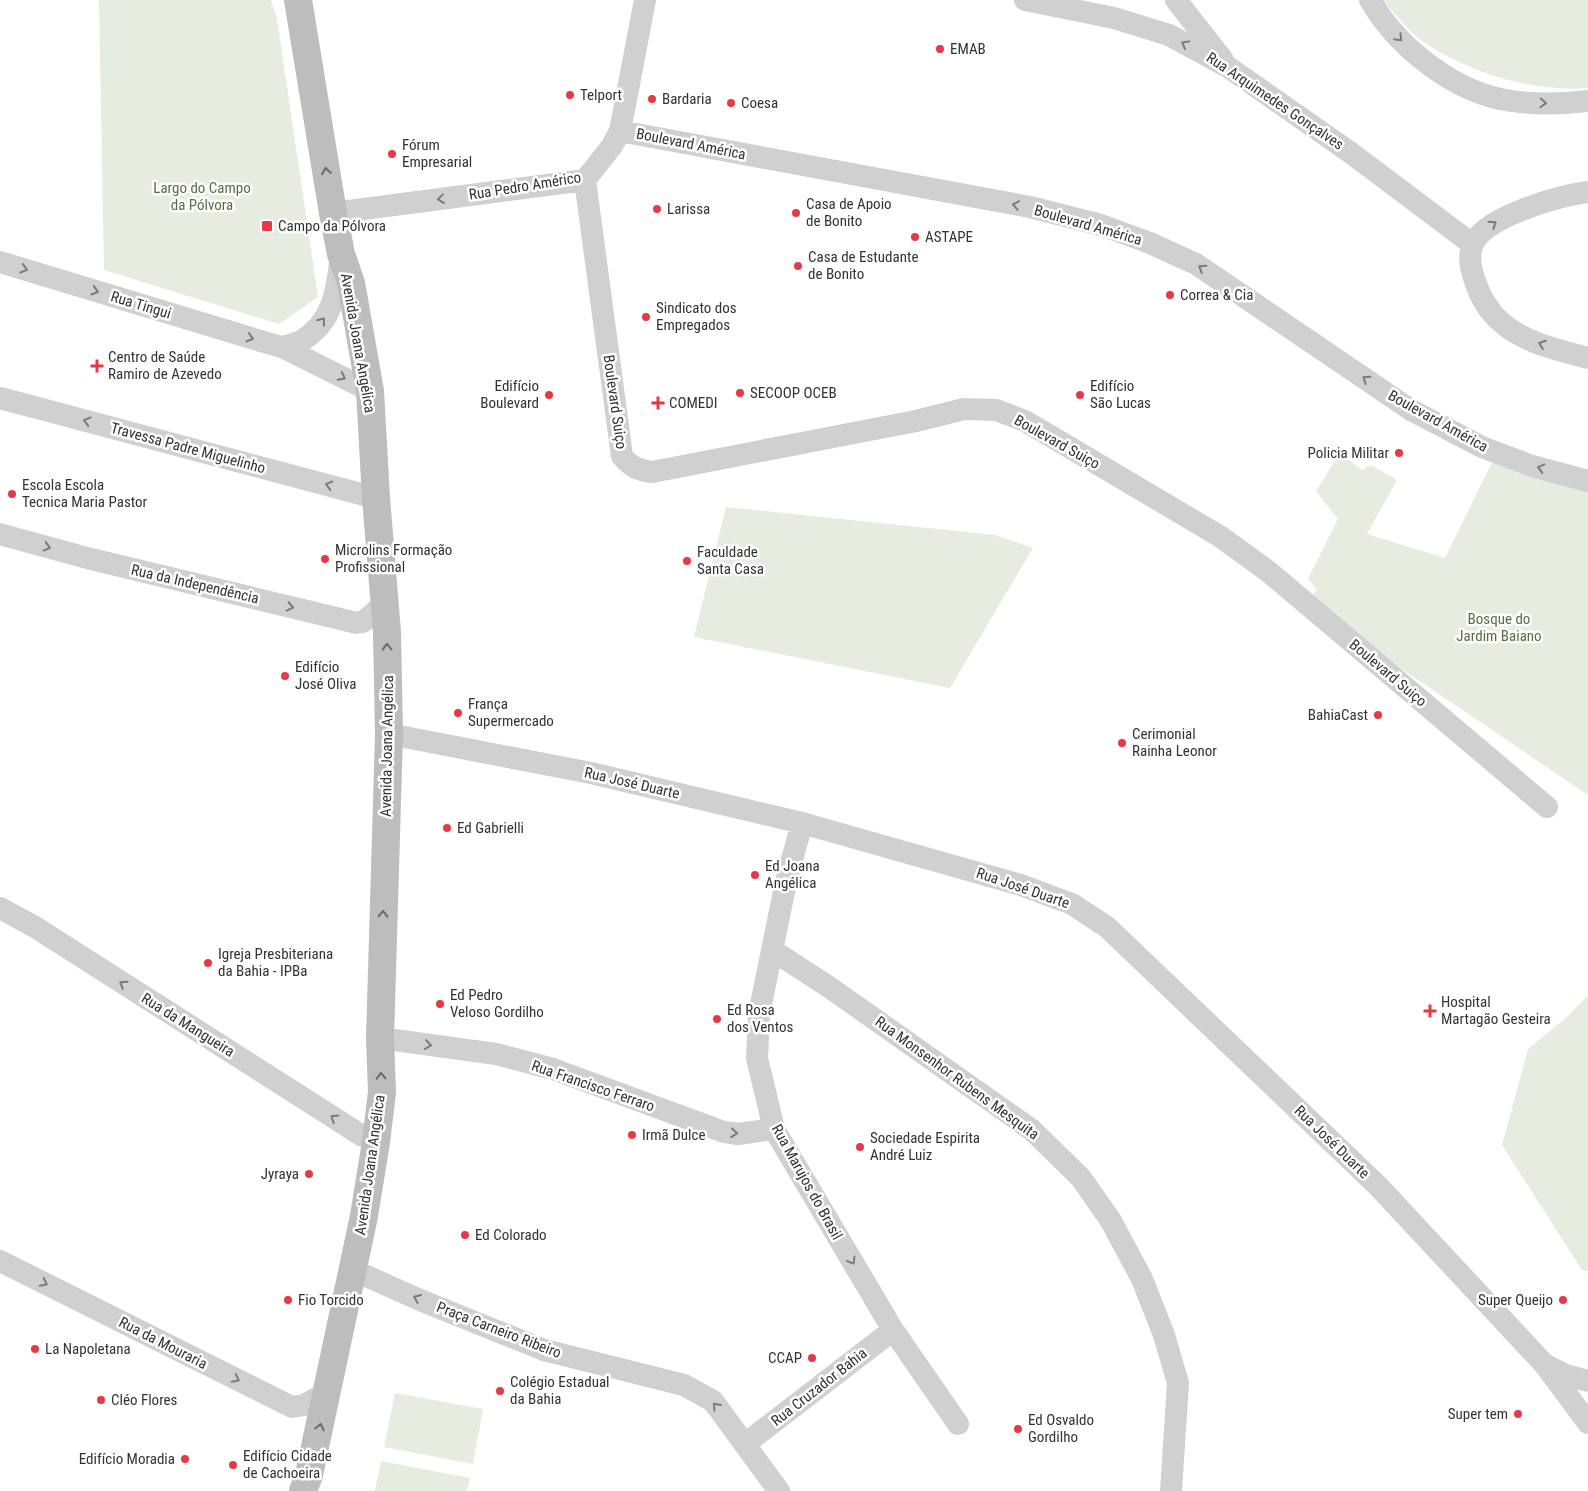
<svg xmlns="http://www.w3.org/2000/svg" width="1588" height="1491" font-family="'Roboto Condensed',sans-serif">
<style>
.green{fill:#e6ecdf}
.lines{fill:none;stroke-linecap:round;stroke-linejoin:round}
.minor{stroke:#d0d0d0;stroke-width:22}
.secondary{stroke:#bdbdbd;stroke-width:28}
.oneway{stroke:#7a7a7a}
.oneway2{stroke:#6a6a6a}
.poi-dot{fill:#e63946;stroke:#fff;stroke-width:2}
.labels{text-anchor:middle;stroke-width:5;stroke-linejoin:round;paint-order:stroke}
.poi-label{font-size:15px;fill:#333;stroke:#fff;text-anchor:start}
.street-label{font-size:15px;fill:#333;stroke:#fff}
.park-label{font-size:15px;fill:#56703f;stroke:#fff}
</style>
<rect width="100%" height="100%" fill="#fff"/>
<path class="green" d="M99 0H271L277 19 318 297 279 324 104 270Z
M1382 0H1588V88C1534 93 1467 72 1422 41 1409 32 1394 12 1382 0Z
M1340 453 1362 470 1371 465 1397 480 1367 534 1445 558 1494 458 1588 489V795L1307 605 1317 589 1308 579 1338 519 1316 491Z
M726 507 995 535 1033 548 950 688 694 637Z
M1588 995V1271L1582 1270 1502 1145 1528 1049 1567 1017Z
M395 1393 483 1409 473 1464 384 1447Z
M381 1461 470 1478 467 1491H375Z"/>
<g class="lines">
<path class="minor" d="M1025 0 1114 18 1169 35 1228 67 1351 153 1472 244
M1176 0 1223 60
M1370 0C1398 48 1456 94 1512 101 1537 105 1563 104 1588 101
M620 131 1030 207 1101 225 1150 243 1196 264 1411 410 1482 447 1532 466 1588 481
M585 180 622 456C631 467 638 470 652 472L916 421 964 409 996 410 1025 421 1221 537 1269 572 1547 807
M1588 192C1560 196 1485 216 1473 244 1468 255 1471 270 1475 281 1480 296 1488 311 1501 322 1524 343 1559 350 1588 358
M333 213 585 180 612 146 620 131 645 0
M0 262 264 342 282 347 370 391
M282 347C288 345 296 344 301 341 334 322 337 289 341 255
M0 398 376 498
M0 534 87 558 357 623 363 622 384 604
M389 734 591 773 802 823 1021 885 1072 904 1107 927 1378 1186 1545 1365 1588 1423
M802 823 786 882 759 1014 757 1058 774 1129 893 1330 958 1424
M0 908 35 927 361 1135 376 1142
M772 950 829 987 1032 1130 1081 1178 1111 1221 1142 1279 1164 1335 1178 1383 1171 1491
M380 1038 496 1054 553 1069 724 1132 738 1134 774 1129
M0 1261 292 1407 304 1405 328 1392
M353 1270 420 1300 544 1350 684 1385 713 1401 779 1491
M1546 1365 1566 1375 1588 1381
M745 1444 893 1330"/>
<path class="secondary" d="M298 0 333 213 341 254 351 283 370 391 376 498 387 632 389 734 380 1038 382 1092 376 1142 364 1216 309 1475 303 1491"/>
</g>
<defs><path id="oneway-chevron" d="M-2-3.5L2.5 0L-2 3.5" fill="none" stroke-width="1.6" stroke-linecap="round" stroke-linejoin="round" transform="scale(1.25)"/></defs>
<g class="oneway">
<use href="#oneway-chevron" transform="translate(1399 38) rotate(47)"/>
<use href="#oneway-chevron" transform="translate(1185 44) rotate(-151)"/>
<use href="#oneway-chevron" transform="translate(1543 103) rotate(3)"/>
<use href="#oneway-chevron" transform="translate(441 199) rotate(173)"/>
<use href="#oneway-chevron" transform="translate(1016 205) rotate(-169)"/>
<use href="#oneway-chevron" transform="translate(1493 224) rotate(-34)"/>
<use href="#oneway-chevron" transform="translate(1202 268) rotate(-147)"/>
<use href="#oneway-chevron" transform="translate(24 269) rotate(17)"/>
<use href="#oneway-chevron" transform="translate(95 291) rotate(16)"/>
<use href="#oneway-chevron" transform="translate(322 321) rotate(-52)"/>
<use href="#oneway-chevron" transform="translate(250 338) rotate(17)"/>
<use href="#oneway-chevron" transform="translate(1542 344) rotate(-160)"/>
<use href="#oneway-chevron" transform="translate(342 377) rotate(27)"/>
<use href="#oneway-chevron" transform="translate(1366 379) rotate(-146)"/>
<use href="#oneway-chevron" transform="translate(87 421) rotate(-165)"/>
<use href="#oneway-chevron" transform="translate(1541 468) rotate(-165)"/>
<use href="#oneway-chevron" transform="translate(329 485) rotate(-165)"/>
<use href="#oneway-chevron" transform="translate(47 547) rotate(15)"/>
<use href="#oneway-chevron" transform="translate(290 607) rotate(13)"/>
<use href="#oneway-chevron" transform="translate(123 984) rotate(-147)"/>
<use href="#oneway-chevron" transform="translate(428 1045) rotate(8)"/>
<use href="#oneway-chevron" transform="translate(334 1118) rotate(-148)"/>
<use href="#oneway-chevron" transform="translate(734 1133) rotate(6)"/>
<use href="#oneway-chevron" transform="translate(852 1261) rotate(59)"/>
<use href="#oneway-chevron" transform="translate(44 1283) rotate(27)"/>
<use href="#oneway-chevron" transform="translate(417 1298) rotate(-156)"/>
<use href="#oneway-chevron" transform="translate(236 1379) rotate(27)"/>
<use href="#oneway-chevron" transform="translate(716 1406) rotate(-132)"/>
</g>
<g class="oneway2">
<use href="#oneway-chevron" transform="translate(326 171) rotate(-99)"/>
<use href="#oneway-chevron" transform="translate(387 647) rotate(-91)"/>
<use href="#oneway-chevron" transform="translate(383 914) rotate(-89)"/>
<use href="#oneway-chevron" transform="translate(381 1076) rotate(-92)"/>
<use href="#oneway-chevron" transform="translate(320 1427) rotate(-77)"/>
</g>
<g class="poi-dot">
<circle cx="940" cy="49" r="5"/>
<circle cx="570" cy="95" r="5"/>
<circle cx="652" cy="99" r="5"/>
<circle cx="731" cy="103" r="5"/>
<circle cx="392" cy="154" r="5"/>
<circle cx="657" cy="209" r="5"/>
<circle cx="796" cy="213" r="5"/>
<rect x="261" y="220" width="12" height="12" rx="2.5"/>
<circle cx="915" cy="237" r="5"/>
<circle cx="798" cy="266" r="5"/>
<circle cx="1170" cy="295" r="5"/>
<circle cx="646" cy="317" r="5"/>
<path d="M94.5 358.5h5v5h5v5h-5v5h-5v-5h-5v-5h5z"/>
<circle cx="740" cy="393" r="5"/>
<circle cx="549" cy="395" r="5"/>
<circle cx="1080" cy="395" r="5"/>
<path d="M655.5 395.5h5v5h5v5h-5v5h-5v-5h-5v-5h5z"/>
<circle cx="1399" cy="453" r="5"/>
<circle cx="12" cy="494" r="5"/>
<circle cx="325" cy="559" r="5"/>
<circle cx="687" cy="561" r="5"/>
<circle cx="285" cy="676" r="5"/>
<circle cx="458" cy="713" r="5"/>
<circle cx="1378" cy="715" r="5"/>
<circle cx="1122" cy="743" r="5"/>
<circle cx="447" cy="828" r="5"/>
<circle cx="755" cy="875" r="5"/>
<circle cx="208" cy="963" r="5"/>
<circle cx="440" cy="1004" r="5"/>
<path d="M1427.5 1003.5h5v5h5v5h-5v5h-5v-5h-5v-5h5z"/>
<circle cx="717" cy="1019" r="5"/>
<circle cx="632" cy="1135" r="5"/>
<circle cx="860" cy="1147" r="5"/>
<circle cx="309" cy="1174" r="5"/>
<circle cx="465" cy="1235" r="5"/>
<circle cx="288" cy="1300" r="5"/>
<circle cx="1563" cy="1300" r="5"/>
<circle cx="35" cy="1349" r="5"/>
<circle cx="812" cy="1358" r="5"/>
<circle cx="500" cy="1391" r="5"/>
<circle cx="101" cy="1400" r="5"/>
<circle cx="1518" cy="1414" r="5"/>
<circle cx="1018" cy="1429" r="5"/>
<circle cx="185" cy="1459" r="5"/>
<circle cx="233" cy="1465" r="5"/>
</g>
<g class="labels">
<g class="poi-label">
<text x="950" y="54">EMAB</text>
<text x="580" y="100">Telport</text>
<text x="662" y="104">Bardaria</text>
<text x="741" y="108">Coesa</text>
<text x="402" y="150">Fórum<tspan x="402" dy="17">Empresarial</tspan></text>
<text x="806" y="209">Casa de Apoio<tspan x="806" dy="17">de Bonito</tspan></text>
<text x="667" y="214">Larissa</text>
<text x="278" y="231">Campo da Pólvora</text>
<text x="925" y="242">ASTAPE</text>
<text x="808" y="262">Casa de Estudante<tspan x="808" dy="17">de Bonito</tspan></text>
<text x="1180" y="300">Correa &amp; Cia</text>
<text x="656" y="313">Sindicato dos<tspan x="656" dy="17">Empregados</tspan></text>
<text x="108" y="362">Centro de Saúde<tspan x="108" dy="17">Ramiro de Azevedo</tspan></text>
<text x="539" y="391" text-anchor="end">Edifício<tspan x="539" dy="17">Boulevard</tspan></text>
<text x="1090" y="391">Edifício<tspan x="1090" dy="17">São Lucas</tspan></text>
<text x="750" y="398">SECOOP OCEB</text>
<text x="669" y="408">COMEDI</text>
<text x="1389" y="458" text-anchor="end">Policia Militar</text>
<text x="22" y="490">Escola Escola<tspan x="22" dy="17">Tecnica Maria Pastor</tspan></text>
<text x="335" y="555">Microlins Formação<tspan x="335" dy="17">Profissional</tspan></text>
<text x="697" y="557">Faculdade<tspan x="697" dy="17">Santa Casa</tspan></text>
<text x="295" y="672">Edifício<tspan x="295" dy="17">José Oliva</tspan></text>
<text x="468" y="709">França<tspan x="468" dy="17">Supermercado</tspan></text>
<text x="1368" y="720" text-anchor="end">BahiaCast</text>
<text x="1132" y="739">Cerimonial<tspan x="1132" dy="17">Rainha Leonor</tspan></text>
<text x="457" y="833">Ed Gabrielli</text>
<text x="765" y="871">Ed Joana<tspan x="765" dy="17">Angélica</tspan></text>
<text x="218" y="959">Igreja Presbiteriana<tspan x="218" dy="17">da Bahia - IPBa</tspan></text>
<text x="450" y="1000">Ed Pedro<tspan x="450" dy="17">Veloso Gordilho</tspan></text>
<text x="1441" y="1007">Hospital<tspan x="1441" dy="17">Martagão Gesteira</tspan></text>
<text x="727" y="1015">Ed Rosa<tspan x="727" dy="17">dos Ventos</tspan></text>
<text x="642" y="1140">Irmã Dulce</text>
<text x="870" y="1143">Sociedade Espirita<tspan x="870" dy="17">André Luiz</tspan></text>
<text x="299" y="1179" text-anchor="end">Jyraya</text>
<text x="475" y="1240">Ed Colorado</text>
<text x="298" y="1305">Fio Torcido</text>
<text x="1553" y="1305" text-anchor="end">Super Queijo</text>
<text x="45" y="1354">La Napoletana</text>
<text x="802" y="1363" text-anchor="end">CCAP</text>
<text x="510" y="1387">Colégio Estadual<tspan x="510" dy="17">da Bahia</tspan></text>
<text x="111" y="1405">Cléo Flores</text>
<text x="1508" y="1419" text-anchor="end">Super tem</text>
<text x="1028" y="1425">Ed Osvaldo<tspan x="1028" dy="17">Gordilho</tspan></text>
<text x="243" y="1461">Edifício Cidade<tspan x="243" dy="17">de Cachoeira</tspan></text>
<text x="175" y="1464" text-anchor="end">Edifício Moradia</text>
</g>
<g class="street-label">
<text transform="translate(1275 101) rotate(34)" y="5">Rua Arquimedes Gonçalves</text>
<text transform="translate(691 144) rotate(11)" y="5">Boulevard América</text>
<text transform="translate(525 186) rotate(-9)" y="5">Rua Pedro Américo</text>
<text transform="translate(1088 225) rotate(16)" y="5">Boulevard América</text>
<text transform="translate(141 305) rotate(17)" y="5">Rua Tingui</text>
<text transform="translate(358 343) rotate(80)" y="5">Avenida Joana Angélica</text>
<text transform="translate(615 402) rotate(82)" y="5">Boulevard Suiço</text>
<text transform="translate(1438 421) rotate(29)" y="5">Boulevard América</text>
<text transform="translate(1057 442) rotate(29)" y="5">Boulevard Suiço</text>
<text transform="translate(188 448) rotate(15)" y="5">Travessa Padre Miguelinho</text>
<text transform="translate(195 584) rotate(13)" y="5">Rua da Independência</text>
<text transform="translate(1388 673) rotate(40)" y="5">Boulevard Suiço</text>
<text transform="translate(387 746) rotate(-89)" y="5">Avenida Joana Angélica</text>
<text transform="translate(632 783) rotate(13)" y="5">Rua José Duarte</text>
<text transform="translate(1023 888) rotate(19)" y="5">Rua José Duarte</text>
<text transform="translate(188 1025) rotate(32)" y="5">Rua da Mangueira</text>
<text transform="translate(957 1078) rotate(36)" y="5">Rua Monsenhor Rubens Mesquita</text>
<text transform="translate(593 1086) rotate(19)" y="5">Rua Francisco Ferraro</text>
<text transform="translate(1332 1142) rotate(44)" y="5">Rua José Duarte</text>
<text transform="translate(370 1165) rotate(-82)" y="5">Avenida Joana Angélica</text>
<text transform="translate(807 1182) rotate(61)" y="5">Rua Marujos do Brasil</text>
<text transform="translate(499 1330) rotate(21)" y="5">Praça Carneiro Ribeiro</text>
<text transform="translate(163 1343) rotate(27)" y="5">Rua da Mouraria</text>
<text transform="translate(819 1387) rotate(-38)" y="5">Rua Cruzador Bahia</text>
</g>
<g class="park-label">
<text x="202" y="193">Largo do Campo<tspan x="202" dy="17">da Pólvora</tspan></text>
<text x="1499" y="624">Bosque do<tspan x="1499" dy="17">Jardim Baiano</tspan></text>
</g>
</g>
</svg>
